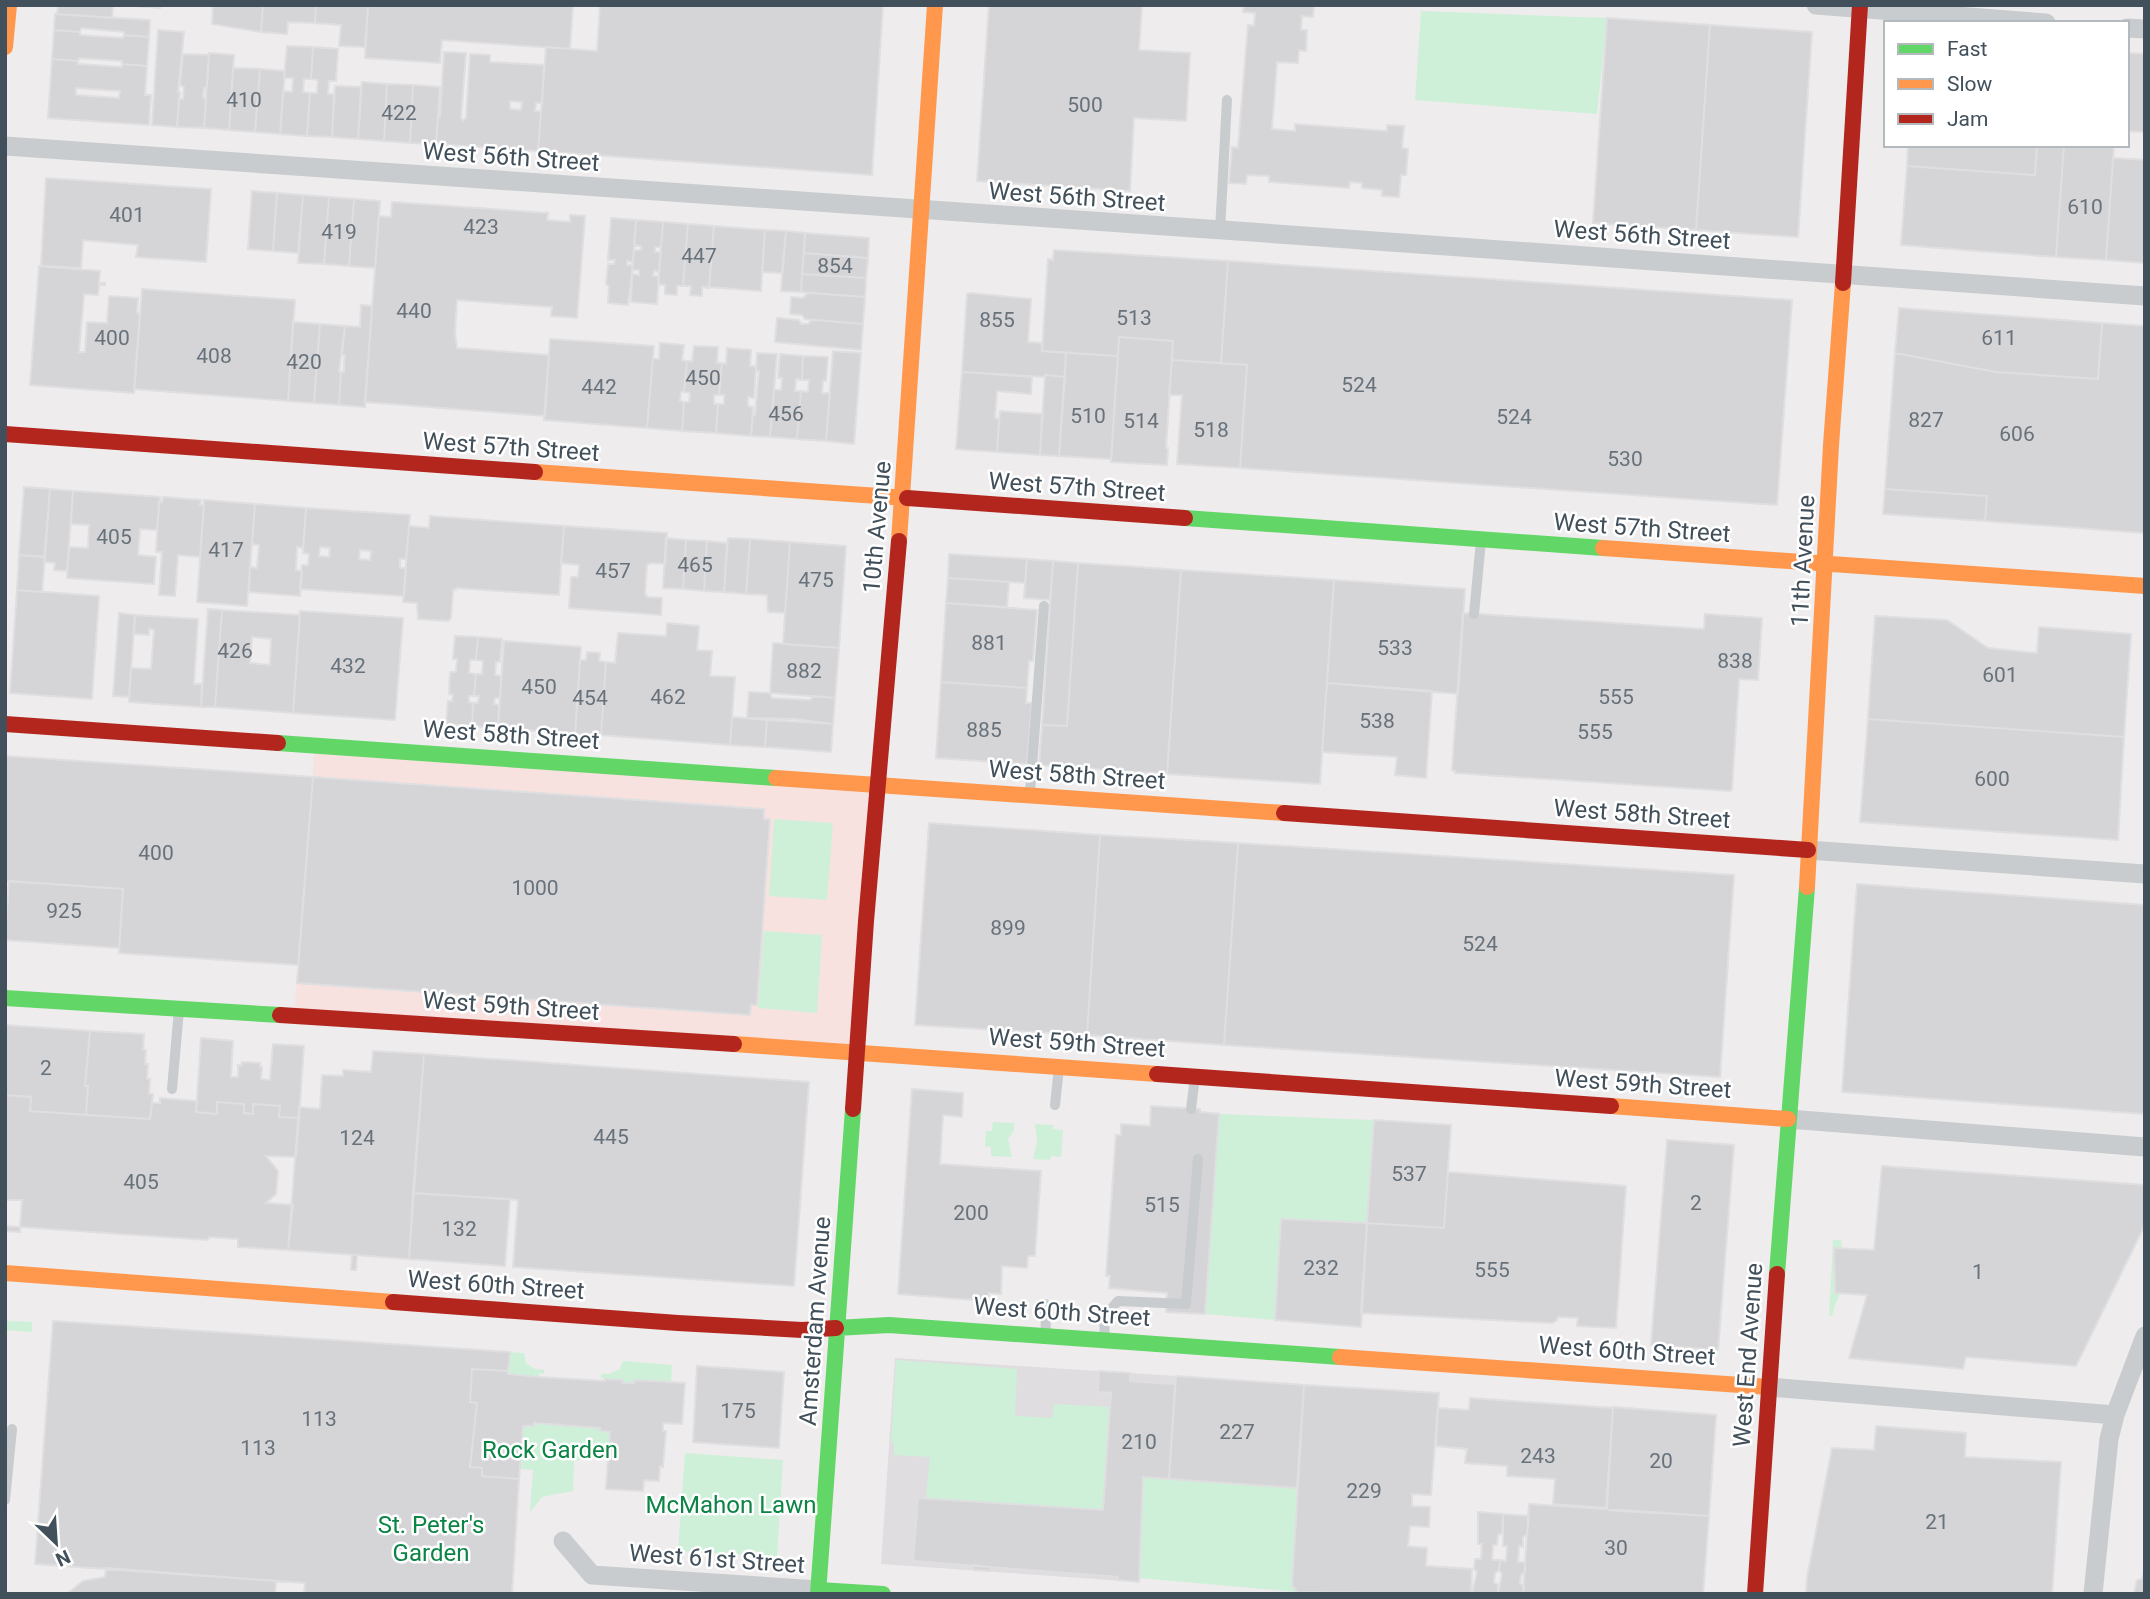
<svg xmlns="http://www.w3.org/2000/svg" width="2150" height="1599" font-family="Roboto,sans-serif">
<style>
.education{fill:#dfdddf}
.medical{fill:#f7e2e0}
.green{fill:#cef0d9}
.building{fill:#d5d4d7;stroke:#dfdee0;stroke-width:2;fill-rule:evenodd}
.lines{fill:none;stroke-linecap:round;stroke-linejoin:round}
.lane{stroke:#c8ccce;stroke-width:10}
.street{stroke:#c8ccce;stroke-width:19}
.fast{stroke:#63d668;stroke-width:16}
.slow{stroke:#ff974d;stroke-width:16}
.jam{stroke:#b3261e;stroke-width:16}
.labels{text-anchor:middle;stroke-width:5;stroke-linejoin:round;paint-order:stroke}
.number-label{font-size:21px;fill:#68727b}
.street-label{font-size:24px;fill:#42505b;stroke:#fff}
.park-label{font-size:24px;fill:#0b8445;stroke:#fff}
</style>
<rect width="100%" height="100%" fill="#eeecec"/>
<path class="education" d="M895 1358 1176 1376 1169 1479 1143 1478 1139 1582 881 1564Z"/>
<path class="medical" d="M315 746 878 786 857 1052 294 1016Z"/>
<path class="green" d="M1421 11 1607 18 1597 114 1415 100Z
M774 819 833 823 827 900 769 896Z
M764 931 822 935 817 1013 758 1008Z
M1219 1114 1374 1120 1367 1223 1282 1219 1275 1320 1205 1314Z
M993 1122 1014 1123V1130L1008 1139 1012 1157 991 1156V1147L985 1146 986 1131H992Z
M1035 1124 1053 1125V1129L1063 1130 1061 1157 1051 1156 1050 1160 1033 1159 1037 1142Z
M1833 1240H1841L1846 1279 1834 1308 1832 1316H1829Z
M5 1321 32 1322V1332L5 1330Z
M510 1352 524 1353 526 1363 535 1369 544 1370V1374L539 1373V1377L508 1374Z
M896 1360 1017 1369 1015 1416 1052 1418 1054 1404 1110 1407 1103 1510 926 1498 930 1457 894 1455V1443H891Z
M623 1361 672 1365 671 1382 635 1380 634 1383H623V1380L601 1378V1374H609L620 1369Z
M534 1423 600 1428 601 1431 610 1432 608 1456 574 1461 573 1491 542 1497 530 1512 533 1470 520 1469 523 1426H533Z
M685 1453 783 1460 777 1557 678 1551Z
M1143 1477 1297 1488 1292 1585 1297 1592 1139 1578Z"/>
<path class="building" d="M58 5 113 6 112 18 57 14Z
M120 5H160V8Z
M213 5H263L261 32 212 24Z
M263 5H316L315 23 288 22 287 34 261 32Z
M316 5H368L365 47 339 46 341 25 315 23Z
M368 5H573L570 49 442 40 440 63 365 58Z
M600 5H883L872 175 538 151 546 47 597 51Z
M989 5H1142L1139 50 1190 53 1186 121 1134 118 1130 191 977 181Z
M1244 5H1314L1313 17 1302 16 1301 30H1307L1306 51 1299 50 1298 63 1277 62 1272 129 1295 131V124L1387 131V125L1404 126 1402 148 1408 149 1406 175H1401L1399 197 1382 196V190L1362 188V183L1350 182 1349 188 1269 182V176L1247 175 1246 184 1229 183 1232 147 1238 148 1248 25 1254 26 1255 13 1243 12Z
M55 14 150 20 149 37 124 35V32L81 28 80 32 54 30Z
M1607 18 1710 25 1696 230 1593 223Z
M1710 25 1812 32 1798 237 1696 230Z
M54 30 80 32V35L123 38 124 35 149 37 147 66 122 64V61L79 58 78 61 52 59Z
M158 30 184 32 178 92H180L177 127 152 125Z
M287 46 313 47 311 79H304L303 92 310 93 307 136 280 134 283 91 292 92 293 78H284Z
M313 47 338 49 336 81H329L328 91V94H334L332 137 307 136 310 93H317L318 80 311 79Z
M444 52 466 53 461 118 463 121 466 118 470 54 490 55V62L544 65 542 103H536L535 111H541L538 151 436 144 438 118 440 117ZM510 101 522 102 521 110 510 109Z
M209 53 234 55 229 130 204 128Z
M2127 53 2145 54V132L2127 131Z
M183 54 209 55 207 87 204 88 203 97 206 99 204 128 177 127 179 99H183L184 87 180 85Z
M52 59 78 61V64L122 67V64L147 66 145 95H151L149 125 48 118ZM76 88 120 91 119 98 76 95Z
M233 68 260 69 255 132 229 130Z
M260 69 285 71 280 134 255 132Z
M362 82 387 84 384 141 358 139Z
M387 84 413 85 410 143 384 141Z
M413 85 440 87 436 144 410 143Z
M335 86 361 87 358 139 332 137Z
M1908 145H2037L2035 175 1907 166Z
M2037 145H2064L2056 257 1901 245 1907 166 2035 175Z
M2064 145H2114L2106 260 2056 257Z
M2113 158 2145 160V263L2106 260Z
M46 178 211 189 206 262 136 257 138 245 83 240 81 268 41 266Z
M252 191 277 193 273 251 248 249Z
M277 193 303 195 298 253 273 251Z
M303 195 329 197 324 264 298 263Z
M329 197 354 199 349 266 324 264Z
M354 199 380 201 375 268 349 266Z
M392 202 548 213 547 220 570 222V215L585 216 577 318 551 316 552 307 457 300 455 332 457 348 549 355 545 416 365 402 379 216 391 217Z
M611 218 636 220 633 262 627 261V265H633L628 305 608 303 609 286 606 284 608 264H614L615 260H608Z
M636 220 663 222 661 247H655V252H661L659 272 654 271 653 276H659L657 304 631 302 632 274 639 275V270H632L634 250H641V246L634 245Z
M663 222 688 224 683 286H677V295L665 294V285L658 284Z
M688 224 714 226 709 288 702 287V296L690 295 691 286H683Z
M714 226 765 230 761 291 709 287Z
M765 230 786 231 782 273 762 272Z
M786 231 805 233 801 292 781 291Z
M805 233 869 238 868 258 804 253Z
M1054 250 1228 261 1221 363 1172 360 1173 341 1119 337 1118 356 1042 351 1048 259 1053 260Z
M804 253 868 258 866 278 802 274Z
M1228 261 1792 300 1777 505 1240 468 1247 365 1221 363Z
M39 266 100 271 99 283H105V285H99L98 295 84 294 79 352H85L87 322 107 323 109 296 138 298 137 312 140 316 134 393 30 385Z
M802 274 866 278 865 297 801 292Z
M142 289 295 300 288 401 134 389Z
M808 293 865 297 863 324 805 319 802 315 790 314 791 297 803 298Z
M970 293 1031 299 1028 342 1042 343V351L1066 353 1065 377 1045 375V377L962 372 967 294Z
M361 305 372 306 365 407 339 405 341 372H344V363L345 355H342L345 326 360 327Z
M1899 308 2102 323 2098 379 1996 372 1895 353Z
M777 318 799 320 801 324H808L812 320 863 324 861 350 775 342Z
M293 322 320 324 314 403 288 401Z
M2102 323 2145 326V533L1985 521 1987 496 1885 489 1895 353 1996 372 2098 379Z
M320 324 345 326 339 372H341L339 405 314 403Z
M1119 337 1173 341 1166 448H1168L1167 465 1111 462Z
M550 339 654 346 647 428 544 420Z
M660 343 684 345 682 360 687 361 684 392H681L680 401 684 402 682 431 647 428 653 358 659 359Z
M694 346 718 347 717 363H722L719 395H714V404H718L716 433 682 431 684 402H689L690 393 684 392 687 361H692Z
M727 348 751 350 750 366H756L754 398 748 397V406L753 407 751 436 716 433 718 404H724V395H719L722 363 726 364Z
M833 351 861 353 854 444 826 441Z
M757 353 777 354 770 437 751 436 753 414 755 415 759 371H756Z
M1066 353 1118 356 1111 459 1059 456Z
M780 354 803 356 802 380 796 379 795 391H801L797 439 770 437 774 389 781 390 782 378H778Z
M803 356 828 357 826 381H823L822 393H830L826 441 797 439 801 391 808 392 809 380H802Z
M1172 360 1247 365 1240 468 1177 464 1182 395H1169Z
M962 372 1032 377 1031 394 997 391 995 418 999 419 997 452 956 449Z
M1045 375 1065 377 1059 456 1040 455Z
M1000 411 1042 414 1040 455 997 452Z
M24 487 50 489 45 557 19 555Z
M50 489 73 491 67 571 54 570 55 563 44 562Z
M1885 489 1987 496 1985 521 1883 514Z
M73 491 160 497 157 530 140 529 138 555 156 557 154 584 67 578 69 547 88 548 89 525 71 524Z
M163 497 201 500 200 505H204L200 557 178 555 175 596 159 595 162 552H156L159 502H162Z
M204 500 255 504 247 606 197 602Z
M255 504 306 508 303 548 297 547 296 570 302 571 300 596 249 592 250 567 257 568 259 545 252 544Z
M306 508 410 515 406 559H400V568H406L404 596 300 589 302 565H308L309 554 303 553ZM320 547 330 548 329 557 319 556ZM360 550 371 551 370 560 359 559Z
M430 516 564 526 559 595 456 588V590H453L451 618 448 621 418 619 417 603 403 602 409 526 429 528Z
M564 526 667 533 665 564 651 563 647 565 645 594 648 597 662 598 661 615 569 608 571 577H578L579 565 561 563Z
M666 538 686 540 683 589 663 588Z
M728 538 750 539 746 594 724 592Z
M750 539 790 542 785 613 768 612 767 595 746 594Z
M686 540 707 541 704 591 683 589Z
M707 541 727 543 724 592 704 591Z
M790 542 846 546 839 648 783 644Z
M949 554 1027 559 1025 583 948 578Z
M19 555 45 557 42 592 17 590Z
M1027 559 1053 561 1050 600 1024 598Z
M1053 561 1078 563 1067 726 1042 725Z
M1078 563 1181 570 1167 774 1039 765 1042 725 1067 726Z
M1181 570 1334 580 1320 784 1167 774Z
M948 578 1009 582 1007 607 946 603Z
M1334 580 1465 589 1458 694 1327 683Z
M17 590 99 596 92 699 10 693Z
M946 603 1037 610 1033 661H1029L1027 688 941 682Z
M208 609 222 610 215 707H201Z
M222 610 300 615 293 713 215 707ZM252 637 271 639 270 665 250 663Z
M300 611 403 618 395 720 293 713Z
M119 613 135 615 129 697 113 696Z
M1463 613 1704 629 1705 614 1762 618 1758 680 1739 679 1732 789 1730 791 1455 773V771L1452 770Z
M135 615 198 619 194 684H202L201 707 129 702 131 668 151 669 154 630 149 629V635L134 634Z
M1875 616 1947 620 1988 648 2037 653 2039 627 2131 634 2124 737 1868 719Z
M667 623 699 626 697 650 712 651 710 676 735 677 730 745 601 735 606 662 615 663 618 633 666 636Z
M455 636 478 637 476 660H470L469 673 476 674 474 696H469V702L473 703 472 726 446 724 448 701H452L453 695 449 694 450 672H456L457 659H453Z
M478 637 502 639 500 662H496L495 675 501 676 500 698H495L494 704 499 705 498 728 472 726 473 703H478L479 696H474L476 674H482L483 661 476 660Z
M504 641 581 647 575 734 498 728Z
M773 643 839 648 835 698 770 693Z
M587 652 600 653 599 661 606 662 601 735 575 734 580 660H586Z
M941 682 1027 688 1026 703H1032L1027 764 936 758Z
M1327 683 1432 691 1426 778 1395 775 1397 757 1322 752Z
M749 692 770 693 772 698 810 700 813 696 835 698 833 724 794 719 747 718Z
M732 717 767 720 765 747 730 745Z
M1868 719 2124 737 2118 840 1860 822Z
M767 720 833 724 831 752 765 747Z
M5 756 313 777 298 965 119 953 123 889 5 881Z
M313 777 764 809V819H770L757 1005H751L750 1015 297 983Z
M929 823 1100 835 1087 1035 915 1025Z
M1100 835 1238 843 1224 1045 1087 1035Z
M1238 843 1734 875 1720 1077 1224 1045Z
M9 881 123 889 119 948 5 940Z
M1857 884 2145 905V1114L1842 1092Z
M5 1025 90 1031 85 1086H88L86 1115 30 1111 31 1097 5 1095Z
M90 1031 144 1034 143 1050H146L145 1064H148L147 1079H150L149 1094H153L150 1119 86 1115 88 1086H85Z
M201 1038 233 1041 231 1077H238V1065L241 1066 242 1062 260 1063V1067H262L261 1079 270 1080 273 1044 304 1046 299 1118 279 1117 280 1106 253 1104V1114L244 1113V1104L217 1102V1114L196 1112Z
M373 1051 424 1054 409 1259 288 1250 299 1107 320 1109 322 1075 343 1076V1070L371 1072Z
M424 1054 809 1082 794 1286 513 1267 518 1200 413 1193Z
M912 1089 963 1093 962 1117 943 1115 940 1164 1041 1171 1035 1256H1028L1027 1268 1002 1266 1001 1294 989 1293 988 1301 898 1294Z
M5 1095 31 1097 30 1111 150 1119 152 1103H160V1098L197 1101 196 1112 217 1114V1102L244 1104V1113L253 1114V1104L280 1106 279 1117 299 1118 296 1157 266 1156 278 1171 276 1194 266 1203 293 1205 288 1250 238 1247V1239L209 1237 208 1240 20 1227V1232L5 1231Z
M1151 1106 1200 1109V1112L1219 1114 1205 1314 1166 1312 1167 1293 1109 1288 1110 1276H1106L1116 1135H1121V1124L1150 1126Z
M1374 1120 1451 1125 1444 1228 1367 1223Z
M1667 1140 1734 1145 1718 1350 1651 1345Z
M1882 1166 2145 1185V1222L2141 1233 2076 1366 1966 1357 1963 1369 1849 1358 1867 1295 1835 1293 1834 1248 1874 1250Z
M1448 1172 1626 1186 1616 1328 1577 1326 1578 1318 1558 1317 1557 1320 1552 1323 1361 1313 1367 1223 1444 1228Z
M413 1193 510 1199 505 1266 409 1259Z
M5 1200H22L20 1227 5 1226Z
M1281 1219 1367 1223 1361 1327 1275 1320Z
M352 1255H357L356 1270H351Z
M53 1321 510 1352 508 1371 472 1369 470 1402 477 1403 470 1467 482 1468V1476L519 1479 512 1594H304L305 1583 35 1564Z
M697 1366 784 1372 779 1448 693 1442Z
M472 1369 508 1371V1374L539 1377 605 1381V1379L623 1380V1383H634V1380L685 1383 682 1424 663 1423V1431H666L663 1467 660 1466 659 1481 644 1480 643 1491 606 1489 610 1432 600 1431V1428L534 1423V1426H523L519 1479 482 1476V1468L470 1467 477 1403 470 1402Z
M1099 1371 1130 1373V1381L1175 1384 1169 1479 1143 1477 1139 1582 1118 1580V1577L913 1561 918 1498 1103 1510 1111 1393 1098 1392Z
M1176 1376 1304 1385 1297 1488 1169 1479Z
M1304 1385 1439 1393 1431 1495 1412 1494V1506L1430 1507 1429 1527 1410 1526 1408 1546 1427 1548 1426 1566 1472 1569 1471 1594 1297 1592 1292 1585Z
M1470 1398 1613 1408 1607 1508 1553 1504 1555 1479 1507 1476V1466L1465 1463 1467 1449 1436 1446 1438 1408 1469 1410Z
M1613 1407 1716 1415 1709 1516 1606 1510Z
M1876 1426 1966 1433 1965 1457 2061 1462 2052 1594H1806L1807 1577 1832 1448 1874 1450Z
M1529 1504 1709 1516 1703 1594H1523Z
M1478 1512 1503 1514 1502 1533 1498 1535 1497 1545H1493L1492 1560H1500L1499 1570 1495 1573 1494 1582 1498 1585V1594H1472L1477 1572 1474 1569 1475 1559H1481L1482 1544H1478Z
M1503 1514 1529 1516 1527 1534 1523 1537V1547L1519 1546 1518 1562H1525V1572L1521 1575 1520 1583 1524 1587 1523 1594H1498L1502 1574 1499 1570 1500 1560 1506 1561 1507 1546H1503Z
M973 1565 990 1567V1571L973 1570Z
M106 1568 276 1581 275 1594H67L83 1581 105 1577Z
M2145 1568V1594H2134L2137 1580 2142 1579Z"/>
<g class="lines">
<path class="lane" d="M1220 231 1227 100
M1474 614 1481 541
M1030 793 1044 606
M172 1089 179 1010
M1055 1105 1059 1067
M1191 1109 1195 1077
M1045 1304 1046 1335
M1105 1340 1104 1317 1118 1301 1186 1304 1198 1159
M5 1500 12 1429"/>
<path class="street" d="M1816 5 2046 23
M2127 28 2145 29
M5 146C718 196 1432 243 2145 296
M1808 850 2145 874
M1788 1119 2145 1147
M1769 1387 2115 1415
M563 1541 592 1575 819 1590
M2093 1594 2109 1439 2115 1415 2145 1336"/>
<path class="fast" d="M1185 518 1603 548
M278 743 776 778
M5 998 280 1015
M1777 1274 1807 887
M836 1328 889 1325 1340 1357
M819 1590 883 1594
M818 1594 853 1109"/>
<path class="slow" d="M5 47 9 5
M535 472 907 498
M899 541 935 5
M1603 548 2145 586
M776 778 1284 813
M1807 887 1831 445 1843 283
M734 1044 1157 1074
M1611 1106 1788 1119
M5 1273 393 1302
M1340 1357 1769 1387"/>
<path class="jam" d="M1843 283 1860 5
M5 434 535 472
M907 498 1185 518
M5 724 278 743
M1284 813 1808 850
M280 1015 734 1044
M1157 1074 1611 1106
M853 1109 866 921 899 541
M393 1302 678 1323 802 1330 836 1328
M1755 1594 1777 1274"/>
</g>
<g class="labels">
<g class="number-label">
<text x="244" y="107">410</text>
<text x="1085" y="112">500</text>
<text x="399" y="120">422</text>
<text x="2085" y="214">610</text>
<text x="127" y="222">401</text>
<text x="481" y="234">423</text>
<text x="339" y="239">419</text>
<text x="699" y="263">447</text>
<text x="835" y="273">854</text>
<text x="414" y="318">440</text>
<text x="1134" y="325">513</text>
<text x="997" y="327">855</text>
<text x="112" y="345">400</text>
<text x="1999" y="345">611</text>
<text x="214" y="363">408</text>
<text x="304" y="369">420</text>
<text x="703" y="385">450</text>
<text x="1359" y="392">524</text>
<text x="599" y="394">442</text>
<text x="786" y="421">456</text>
<text x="1088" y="423">510</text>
<text x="1514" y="424">524</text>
<text x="1926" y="427">827</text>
<text x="1141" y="428">514</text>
<text x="1211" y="437">518</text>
<text x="2017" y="441">606</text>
<text x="1625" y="466">530</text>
<text x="114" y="544">405</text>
<text x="226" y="557">417</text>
<text x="695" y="572">465</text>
<text x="613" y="578">457</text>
<text x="816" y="587">475</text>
<text x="989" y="650">881</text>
<text x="1395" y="655">533</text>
<text x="235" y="658">426</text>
<text x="1735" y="668">838</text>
<text x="348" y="673">432</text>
<text x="804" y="678">882</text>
<text x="2000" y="682">601</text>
<text x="539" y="694">450</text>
<text x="668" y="704">462</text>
<text x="1616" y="704">555</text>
<text x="590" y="705">454</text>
<text x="1377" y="728">538</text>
<text x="984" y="737">885</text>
<text x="1595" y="739">555</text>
<text x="1992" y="786">600</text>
<text x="156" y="860">400</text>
<text x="535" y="895">1000</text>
<text x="64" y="918">925</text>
<text x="1008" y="935">899</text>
<text x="1480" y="951">524</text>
<text x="46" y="1075">2</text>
<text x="611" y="1144">445</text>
<text x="357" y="1145">124</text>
<text x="1409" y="1181">537</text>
<text x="141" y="1189">405</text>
<text x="1696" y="1210">2</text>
<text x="1162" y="1212">515</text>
<text x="971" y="1220">200</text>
<text x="459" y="1236">132</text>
<text x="1321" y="1275">232</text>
<text x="1492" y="1277">555</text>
<text x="1978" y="1279">1</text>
<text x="738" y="1418">175</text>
<text x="319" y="1426">113</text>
<text x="1237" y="1439">227</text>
<text x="1139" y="1449">210</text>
<text x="258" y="1455">113</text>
<text x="1538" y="1463">243</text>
<text x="1661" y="1468">20</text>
<text x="1364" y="1498">229</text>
<text x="1937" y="1529">21</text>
<text x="1616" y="1555">30</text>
</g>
<g class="street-label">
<text transform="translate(511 157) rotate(4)" y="8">West 56th Street</text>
<text transform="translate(1077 197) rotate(4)" y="8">West 56th Street</text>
<text transform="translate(1642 235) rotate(4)" y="8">West 56th Street</text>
<text transform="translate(511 447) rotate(4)" y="8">West 57th Street</text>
<text transform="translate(1077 487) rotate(4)" y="8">West 57th Street</text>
<text transform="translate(877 527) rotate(-85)" y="8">10th Avenue</text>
<text transform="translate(1642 528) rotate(4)" y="8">West 57th Street</text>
<text transform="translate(1803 561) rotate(-87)" y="8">11th Avenue</text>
<text transform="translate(511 735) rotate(4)" y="8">West 58th Street</text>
<text transform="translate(1077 775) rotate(4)" y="8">West 58th Street</text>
<text transform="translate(1642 814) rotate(4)" y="8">West 58th Street</text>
<text transform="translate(511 1006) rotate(4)" y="8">West 59th Street</text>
<text transform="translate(1077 1043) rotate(4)" y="8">West 59th Street</text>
<text transform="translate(1643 1084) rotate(4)" y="8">West 59th Street</text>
<text transform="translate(496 1285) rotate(4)" y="8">West 60th Street</text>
<text transform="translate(1062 1312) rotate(4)" y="8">West 60th Street</text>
<text transform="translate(815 1321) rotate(-86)" y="8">Amsterdam Avenue</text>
<text transform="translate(1627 1351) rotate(4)" y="8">West 60th Street</text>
<text transform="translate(1748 1355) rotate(-86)" y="8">West End Avenue</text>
<text transform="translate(717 1559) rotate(4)" y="8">West 61st Street</text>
</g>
<g class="park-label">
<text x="550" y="1458">Rock Garden</text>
<text x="731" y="1513">McMahon Lawn</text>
<text x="431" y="1533">St. Peter's<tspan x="431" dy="28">Garden</tspan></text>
</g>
</g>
<rect width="2150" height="1599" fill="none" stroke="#42505b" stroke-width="14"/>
<rect x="1884" y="21" width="245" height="126" fill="#ffffff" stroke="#b3b9bd" stroke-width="2"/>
<rect x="1898" y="44" width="35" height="10" fill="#63d668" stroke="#b3b9bd" stroke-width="2"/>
<text x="1947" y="56" font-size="21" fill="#42505b">Fast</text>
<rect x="1898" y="79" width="35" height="10" fill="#ff974d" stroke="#b3b9bd" stroke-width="2"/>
<text x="1947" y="91" font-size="21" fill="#42505b">Slow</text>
<rect x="1898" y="114" width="35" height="10" fill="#b3261e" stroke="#b3b9bd" stroke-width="2"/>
<text x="1947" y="126" font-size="21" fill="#42505b">Jam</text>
<g transform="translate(56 1543) rotate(155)" stroke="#ffffff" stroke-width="5" paint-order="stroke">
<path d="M0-5L12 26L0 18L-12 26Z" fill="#42505b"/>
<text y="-10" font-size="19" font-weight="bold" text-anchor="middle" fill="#42505b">N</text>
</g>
</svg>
